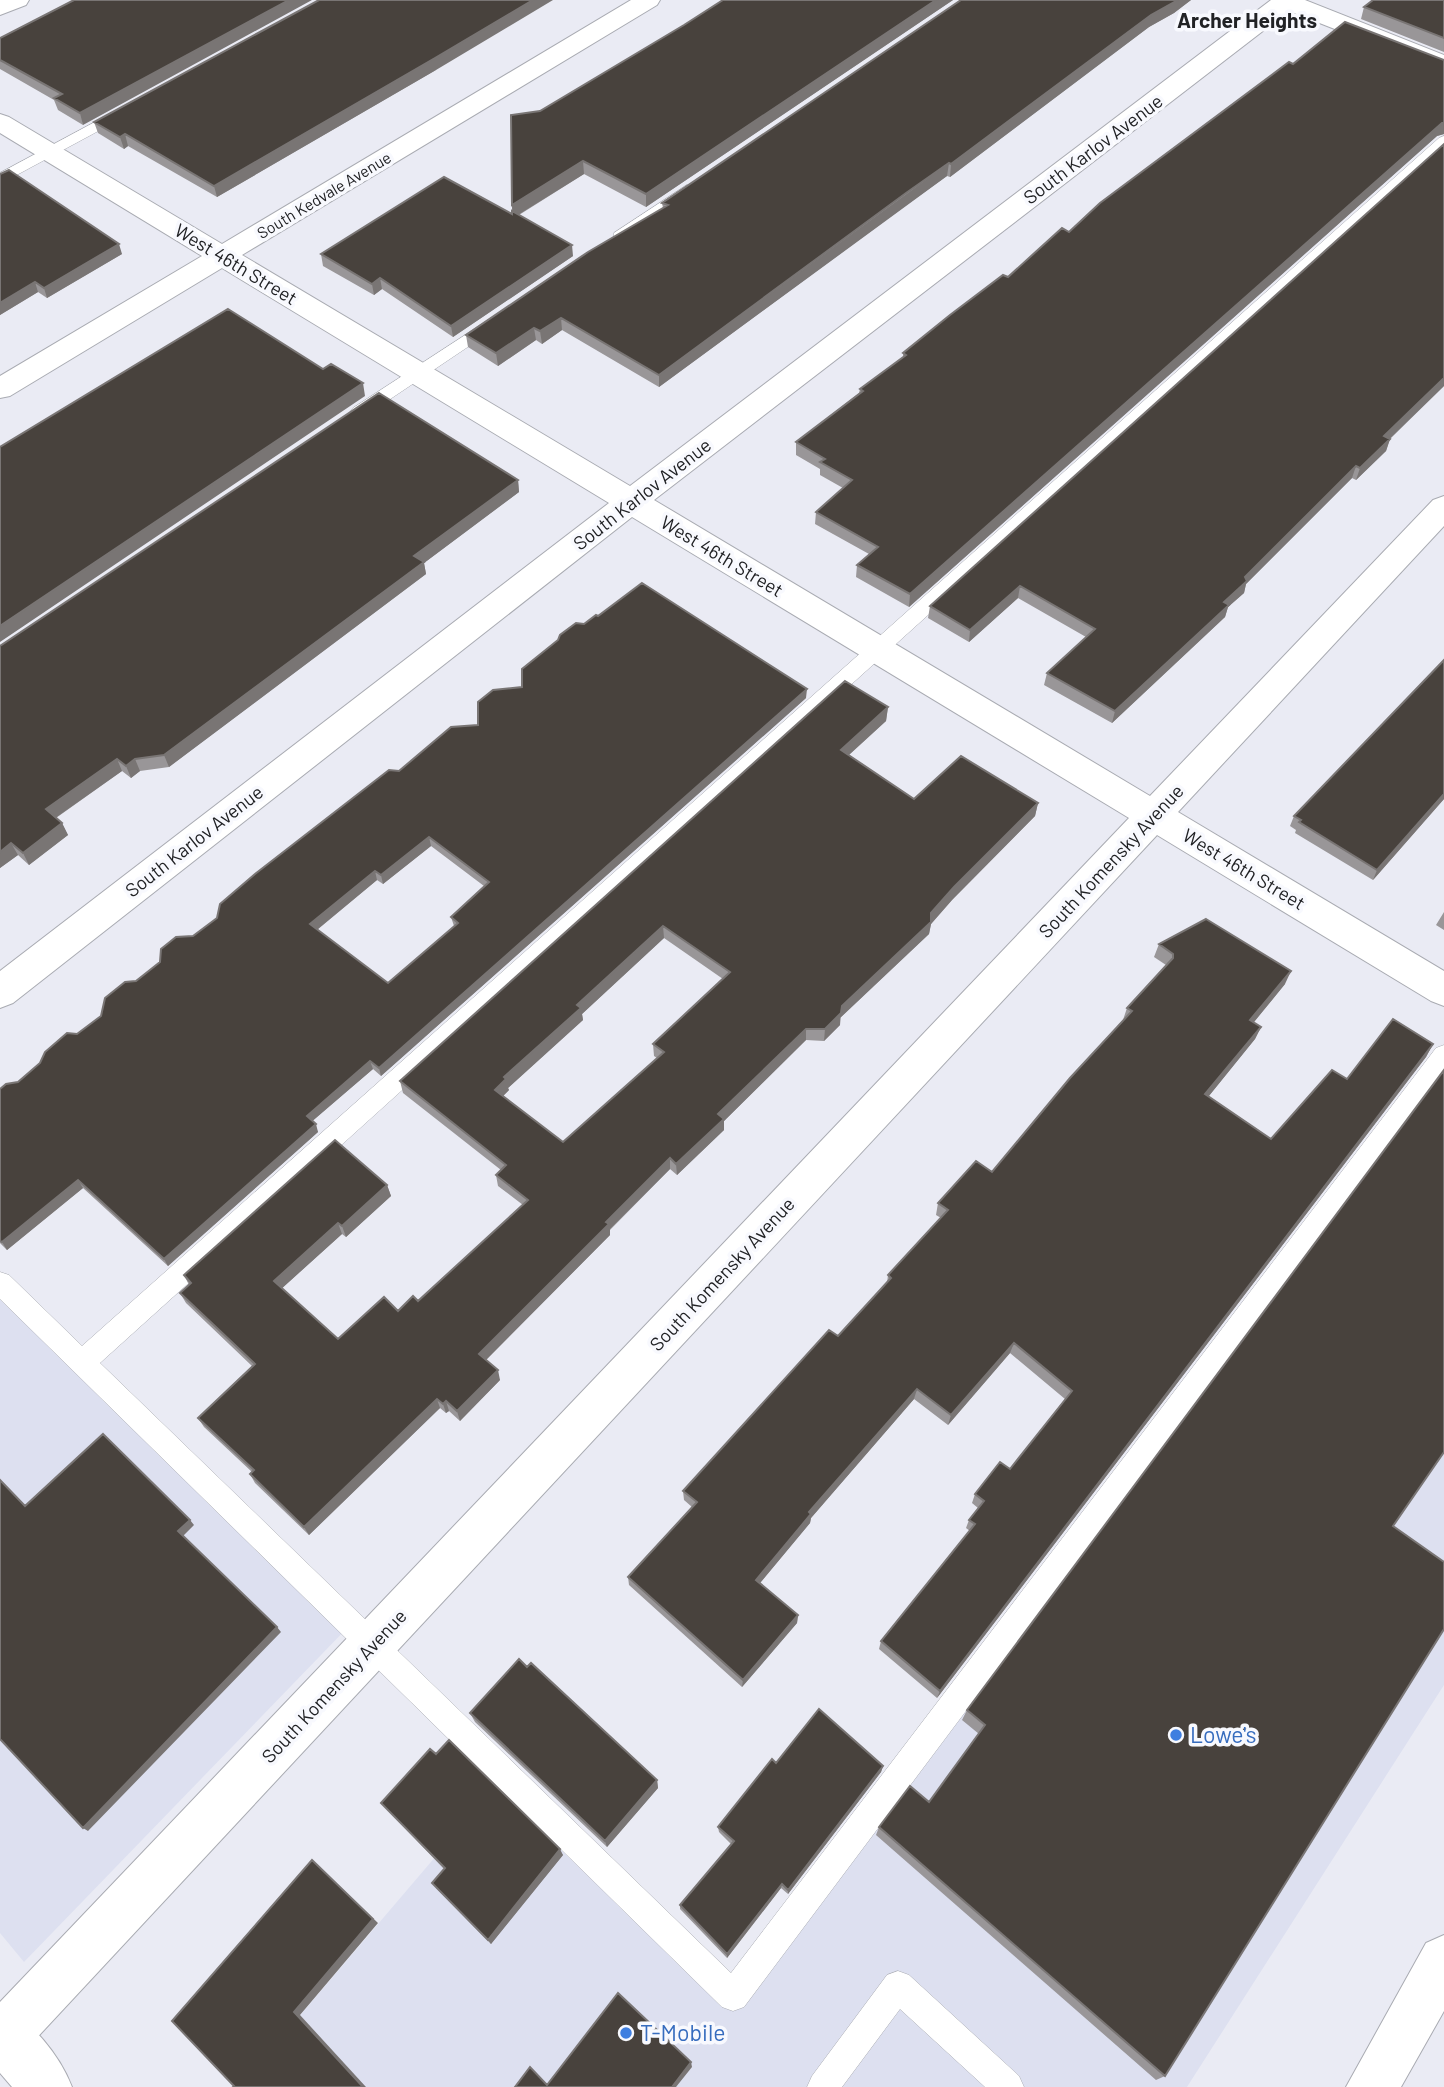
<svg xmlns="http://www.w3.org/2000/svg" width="1444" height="2087" font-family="Barlow,sans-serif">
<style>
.built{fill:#dde0f0}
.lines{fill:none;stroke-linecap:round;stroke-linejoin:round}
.service-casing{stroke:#a9abb2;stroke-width:1}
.minor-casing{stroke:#a9abb2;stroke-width:2}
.secondary-casing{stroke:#a9abb2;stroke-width:2}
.service{fill:#fff;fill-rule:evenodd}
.minor{fill:#fff;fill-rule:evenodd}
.secondary{fill:#fff;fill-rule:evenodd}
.wall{fill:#999698;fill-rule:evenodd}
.shaded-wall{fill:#797574}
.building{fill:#48423d;stroke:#797574;stroke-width:2;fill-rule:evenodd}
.shop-dot{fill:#3f7fe0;stroke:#f8f9fe;stroke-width:2.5}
.labels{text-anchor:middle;stroke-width:7;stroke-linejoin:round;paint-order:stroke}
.far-street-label{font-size:16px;fill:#212225;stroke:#f8f9fe}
.street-label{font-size:19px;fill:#212225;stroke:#f8f9fe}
.far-district-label{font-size:21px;font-weight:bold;fill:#212225;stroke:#f8f9fe}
.near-shop-label{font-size:23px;fill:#366cbe;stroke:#f8f9fe;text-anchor:start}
</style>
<rect width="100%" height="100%" fill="#eaebf4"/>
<path class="built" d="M1444 1055V1685L1187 2087H239L506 1774 733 1995Z
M0 1283 351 1624 24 1962 0 1933Z"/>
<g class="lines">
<g class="service-casing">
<path id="service" d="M123 107 131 112 128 115 0 184V173Z
M1444 136V149L100 1363 731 1973 1436 1048 1444 1045V1073L744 2007 733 2011 722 2007 0 1299V1272L9 1275 82 1346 1439 138Z
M687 185 693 187V193L626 239H614V233Z
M493 317 501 322 499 326 365 416H353L350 412 353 408Z
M898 1971 909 1975 1019 2076 1024 2087H985L900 2009 842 2087H807L812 2076 887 1975Z"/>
</g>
<g class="minor-casing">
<path id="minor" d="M0 0H29L26 5 0 15Z
M631 0H660L657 5 242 255 630 486 1271 0H1305L1444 55V72L1289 11 654 500 1150 796 1433 500 1444 496V526L1178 812 1444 971V1006L1431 1001 1157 835 18 2058 0 2066V2002L1129 818 632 517 13 1003 0 1008V971L609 503 222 268 10 396 0 398V376L202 256 0 133V114L9 117 222 244Z"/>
</g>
<g class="secondary-casing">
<path id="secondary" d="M1444 1935V2011L1401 2087H1346L1426 1943Z
M0 2006C31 2019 60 2056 72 2087H12L0 2073Z"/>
</g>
<use href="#service" class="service"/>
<use href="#minor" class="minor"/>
<use href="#secondary" class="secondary"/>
</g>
<path class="wall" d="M74 0 83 125 58 110 54 100 0 69V38Z
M723 0H953L646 207 584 174 519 215 573 256 453 337 382 289 374 295 323 266 321 254 512 214V205L540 111 684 25Z
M961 0H1191L1174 13 1149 27 950 177 947 176 905 206 659 387 562 330 542 344 536 340 498 366 468 347 466 335 663 208 662 203Z
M1444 0V52L1361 19 1364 7Z
M1444 60V134L1437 136 909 607 856 577 857 565 869 554 815 524 816 512 843 488 820 475V469L796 455V442L859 393 860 389 903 357V353L1069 232 1293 64Z
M436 70 217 197 128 146 124 149 98 133 94 122Z
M0 174 122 254 47 298 38 292 0 315Z
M1444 386 1390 439 1386 451 1356 480 1352 478 1246 584 1244 593 1228 607 1225 617 1112 723 1044 685 1047 673 1086 637 1018 598 969 642 928 618 930 606Z
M518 480 519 492 424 563 426 574 169 767 140 771 131 778 122 771 56 818 62 823 68 835 29 865 18 855 0 868V646Z
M806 698 381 1076 373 1069 312 1121 318 1132 168 1266 83 1188 7 1250 0 1243V1089L18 1082 101 1016 136 981 217 918 399 771ZM431 846 484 886 451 917 454 926 388 983 317 930 377 880 383 884Z
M888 707 886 721 849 755 914 799 1038 803 1035 816 952 900 931 924 929 934 840 1018V1025L824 1041 806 1040 724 1121V1130L677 1175 670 1169 610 1230V1235L486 1360 500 1380 460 1421 449 1411 446 1413 440 1408 309 1535 255 1483 250 1474 252 1472 204 1427 198 1418 252 1366 186 1303 180 1293 189 1285 184 1275 387 1185 391 1196 346 1237 342 1234 282 1288 338 1339 418 1301 523 1205 498 1186 496 1175 501 1170 403 1093 400 1081ZM664 938 723 979 653 1044 654 1056 657 1058 563 1142 503 1096 509 1090 508 1088 583 1020 582 1014Z
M1444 799 1373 880 1295 833 1296 830 1290 826 1294 816Z
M1444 912V930L1436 925Z
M1159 944 1285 984 1254 1022 1261 1027 1255 1039 1208 1097 1271 1139 1347 1079 1433 1044 1426 1057 937 1698 879 1649 881 1641 970 1531 966 1528 969 1520 978 1508 972 1503 975 1494 1010 1469 1065 1399 1010 1353 948 1425 914 1399 811 1518 810 1523 760 1583 798 1615 797 1623 742 1687 629 1585 628 1577 692 1507 684 1500 683 1491 838 1336 887 1283 888 1275 941 1218 936 1215 938 1203 992 1172 1123 1020 1127 1008 1166 965 1154 957Z
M1393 1526 1165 2076 1156 2080 876 1835 879 1827 929 1802 979 1734 962 1720 967 1710Z
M527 1667 657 1780 658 1788 607 1847 475 1722 470 1713Z
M436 1754 563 1855 491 1944 436 1888 444 1869 381 1803Z
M776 1763 883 1766 881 1772 788 1894 781 1888 727 1958 680 1909V1905L731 1844 719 1832 718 1827Z"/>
<path class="shaded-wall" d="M289 0H312L83 125 80 113Z
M533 0H553L436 70 217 197 214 186Z
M936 0H953L646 207V194Z
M1178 0H1191L1174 13 1149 27 950 177 951 164 1151 15Z
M1442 123H1444V134L1437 136 909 607 910 594Z
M125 134 128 146 124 149 120 137Z
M583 161 584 174 513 218 512 205Z
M949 163 947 176 659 387V375Z
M119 244 122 254 47 298 44 288Z
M572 245 573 256 453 337 451 326Z
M380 278 382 289 374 295 372 284Z
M35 282 38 292 0 315V303Z
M561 318 562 330 542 344 540 331Z
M534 328 536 340 498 366 496 353Z
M1444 378V386L1380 448 1384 436Z
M363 383 365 396 0 642V626Z
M1390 439 1386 451 1356 480 1360 468Z
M1356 466 1352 478 1246 584 1244 593 1228 607 1225 617 1112 723 1115 711 1224 602 1245 577Z
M518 480 519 492 424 563 426 574 169 767 164 755 414 556Z
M1020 586 1018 598 969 642 970 630Z
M807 689 806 698 381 1076 379 1068Z
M888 707 886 721 840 763 841 750Z
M117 759 122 771 51 821 46 809Z
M135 759 140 771 131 778 126 766Z
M1444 794V799L1373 880 1377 870Z
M1038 803 1035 816 952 900 931 924 929 934 840 1018 842 1006 931 913 954 887Z
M62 823 68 835 29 865 23 853Z
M429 837 431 846 383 884 381 875Z
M11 843 18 855 0 868V852Z
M375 871 377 880 313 933 310 924Z
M663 926 664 938 582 1014 583 1020 508 1088 509 1090 498 1101 495 1090 504 1077 577 1005Z
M1291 971 1285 984 1245 1033 1250 1020Z
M841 1013 840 1025 824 1041 825 1029Z
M1261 1027 1255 1039 1200 1107 1205 1094Z
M806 1029V1040L724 1121V1130L677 1175 676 1164 718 1114Z
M1433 1044 1426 1057 937 1698 940 1691Z
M370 1061 373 1069 309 1124 307 1116Z
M316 1124 318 1132 168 1266 164 1259Z
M670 1158V1169L610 1229V1235L482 1364 479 1354 606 1222Z
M78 1180 83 1188 7 1250 2 1242Z
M387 1185 391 1196 346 1237 342 1226Z
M338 1223 342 1234 279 1291 274 1281Z
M1014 1343 1010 1353 948 1425 951 1415Z
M498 1370 500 1380 460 1421 457 1411Z
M917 1389 914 1399 811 1518 810 1523 756 1588V1580L809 1512Z
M437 1399 440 1408 309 1535 304 1527Z
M446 1401 449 1411 446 1413 443 1404Z
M190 1520 194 1525 183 1536 178 1531Z
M798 1615 797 1623 742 1687 743 1680Z
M277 1627 281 1632 88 1831 83 1828Z
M883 1766 881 1772 788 1894V1890Z
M657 1780 658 1788 607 1847 605 1841Z
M560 1849 563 1855 491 1944 488 1940Z
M312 1860 378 1923 300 2015 366 2087H363L294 2012Z
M782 1884 781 1888 727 1958V1954Z
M691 2062 692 2067 676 2087H672Z"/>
<path class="building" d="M74 0H289L80 113 54 98 62 94 0 60V38Z
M319 0H533L435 58 214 186 125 134 120 137 94 122Z
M723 0H936L646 194 583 161 512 205 511 115 540 111 684 25Z
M961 0H1178L1151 15 951 164 949 163 906 193 659 375 561 318 540 331 534 328 496 353 466 335 588 252 668 205 662 203Z
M1373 0H1444V38L1364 7Z
M1345 22 1444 60V123H1442L910 594 857 565 878 547 816 512 852 480 820 462 825 459 796 442 863 391 860 389 906 355 903 353 950 315 1003 275 1008 277 1062 228 1069 232 1100 203 1289 62 1293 64Z
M1444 144V378L1384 436 1390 439 1360 468 1356 466 1245 577 1247 581 1224 602 1229 605 1115 711 1047 673 1095 629 1020 586 970 630 930 606Z
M9 170 119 244 44 288 35 282 0 303V174Z
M444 177 512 214V211L572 245 451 326 380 278 372 284 321 254Z
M228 309 323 369 331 364 363 383 0 626V447Z
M379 393 518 480 414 556 424 562 164 755 135 759 126 766 117 759 46 809 62 823 23 853 11 843 0 852V646Z
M642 583 807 689 379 1068 370 1061 307 1116 316 1124 164 1259 78 1180 2 1242 0 1241V1089L6 1084 18 1082 40 1063 45 1052 67 1033 77 1034 101 1016 105 998 125 982 136 981 160 962 161 949 176 937 193 936 217 918 220 904 255 874 389 770 399 771 451 727 478 725V702L493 690 522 687V669L558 640 560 635 576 623 584 624 596 615 598 616ZM429 837 489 882 451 917 458 923 388 983 310 924 375 871 381 875Z
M1444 660V794L1377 870 1299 822 1301 820 1294 816Z
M845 681 888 707 841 750 914 799 961 756 1038 803 954 887 931 913V922L842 1006 841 1013 825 1029H806L718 1114 724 1119 676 1164 670 1158 606 1222 609 1224 479 1354 498 1370 457 1411 446 1401 443 1404 437 1399 304 1527 250 1474 254 1470 198 1418 255 1364 180 1293 191 1283 184 1275 335 1140 387 1185 342 1226 338 1223 274 1281 338 1339 384 1297 398 1311 413 1296 418 1301 528 1200 496 1175 506 1165 400 1081ZM663 926 730 972 653 1044 664 1052 563 1142 495 1090 506 1079 504 1077 581 1008 577 1005Z
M1206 919 1291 971 1250 1020 1261 1027 1205 1094 1271 1139 1332 1070 1347 1079 1393 1019 1433 1044 940 1691 881 1641 975 1524 969 1520 984 1501 975 1494 1000 1462 1010 1469 1072 1391 1014 1343 951 1415 917 1389 809 1512 811 1514 756 1580 798 1615 743 1680 628 1577 697 1502 683 1491 829 1330 838 1336 891 1278 888 1275 948 1210 938 1203 976 1161 992 1172 1070 1078 1132 1011 1127 1008 1173 958V954L1159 944Z
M1444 1070V1452L1393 1526 1444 1562V1629L1165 2076 879 1827 910 1786 929 1802 985 1725 967 1710Z
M103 1434 190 1520 178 1531 277 1627 83 1828 0 1739V1480L25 1506Z
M519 1659 527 1667 531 1663 657 1780 605 1841 470 1713Z
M819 1709 883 1766 788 1890 782 1884 727 1954 680 1905 734 1841 718 1827 772 1759 776 1763Z
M449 1740 560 1849 488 1940 432 1883 445 1868 381 1803 430 1749 436 1754Z
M312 1860 373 1919 294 2012 363 2087H233L234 2086 172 2021Z
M618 1993 691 2062 672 2087H515L530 2067 547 2085Z"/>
<g class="shop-dot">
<circle cx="1176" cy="1735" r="7"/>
<circle cx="626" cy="2033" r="7"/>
</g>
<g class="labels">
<g class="far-street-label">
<text transform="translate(324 195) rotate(-31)" y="6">South Kedvale Avenue</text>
</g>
<g class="street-label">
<text transform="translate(1093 149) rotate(-37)" y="7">South Karlov Avenue</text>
<text transform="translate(236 264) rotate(31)" y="7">West 46th Street</text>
<text transform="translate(642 494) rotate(-38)" y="7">South Karlov Avenue</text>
<text transform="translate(722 556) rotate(31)" y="7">West 46th Street</text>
<text transform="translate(194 841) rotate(-38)" y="7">South Karlov Avenue</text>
<text transform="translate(1111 861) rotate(-47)" y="7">South Komensky Avenue</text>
<text transform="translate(1244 869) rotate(31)" y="7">West 46th Street</text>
<text transform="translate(722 1274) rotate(-47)" y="7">South Komensky Avenue</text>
<text transform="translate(334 1686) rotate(-47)" y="7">South Komensky Avenue</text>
</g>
<g class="far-district-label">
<text x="1247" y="28">Archer Heights</text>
</g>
<g class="near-shop-label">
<text x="1190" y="1743">Lowe's</text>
<text x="640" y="2041">T-Mobile</text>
</g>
</g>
</svg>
